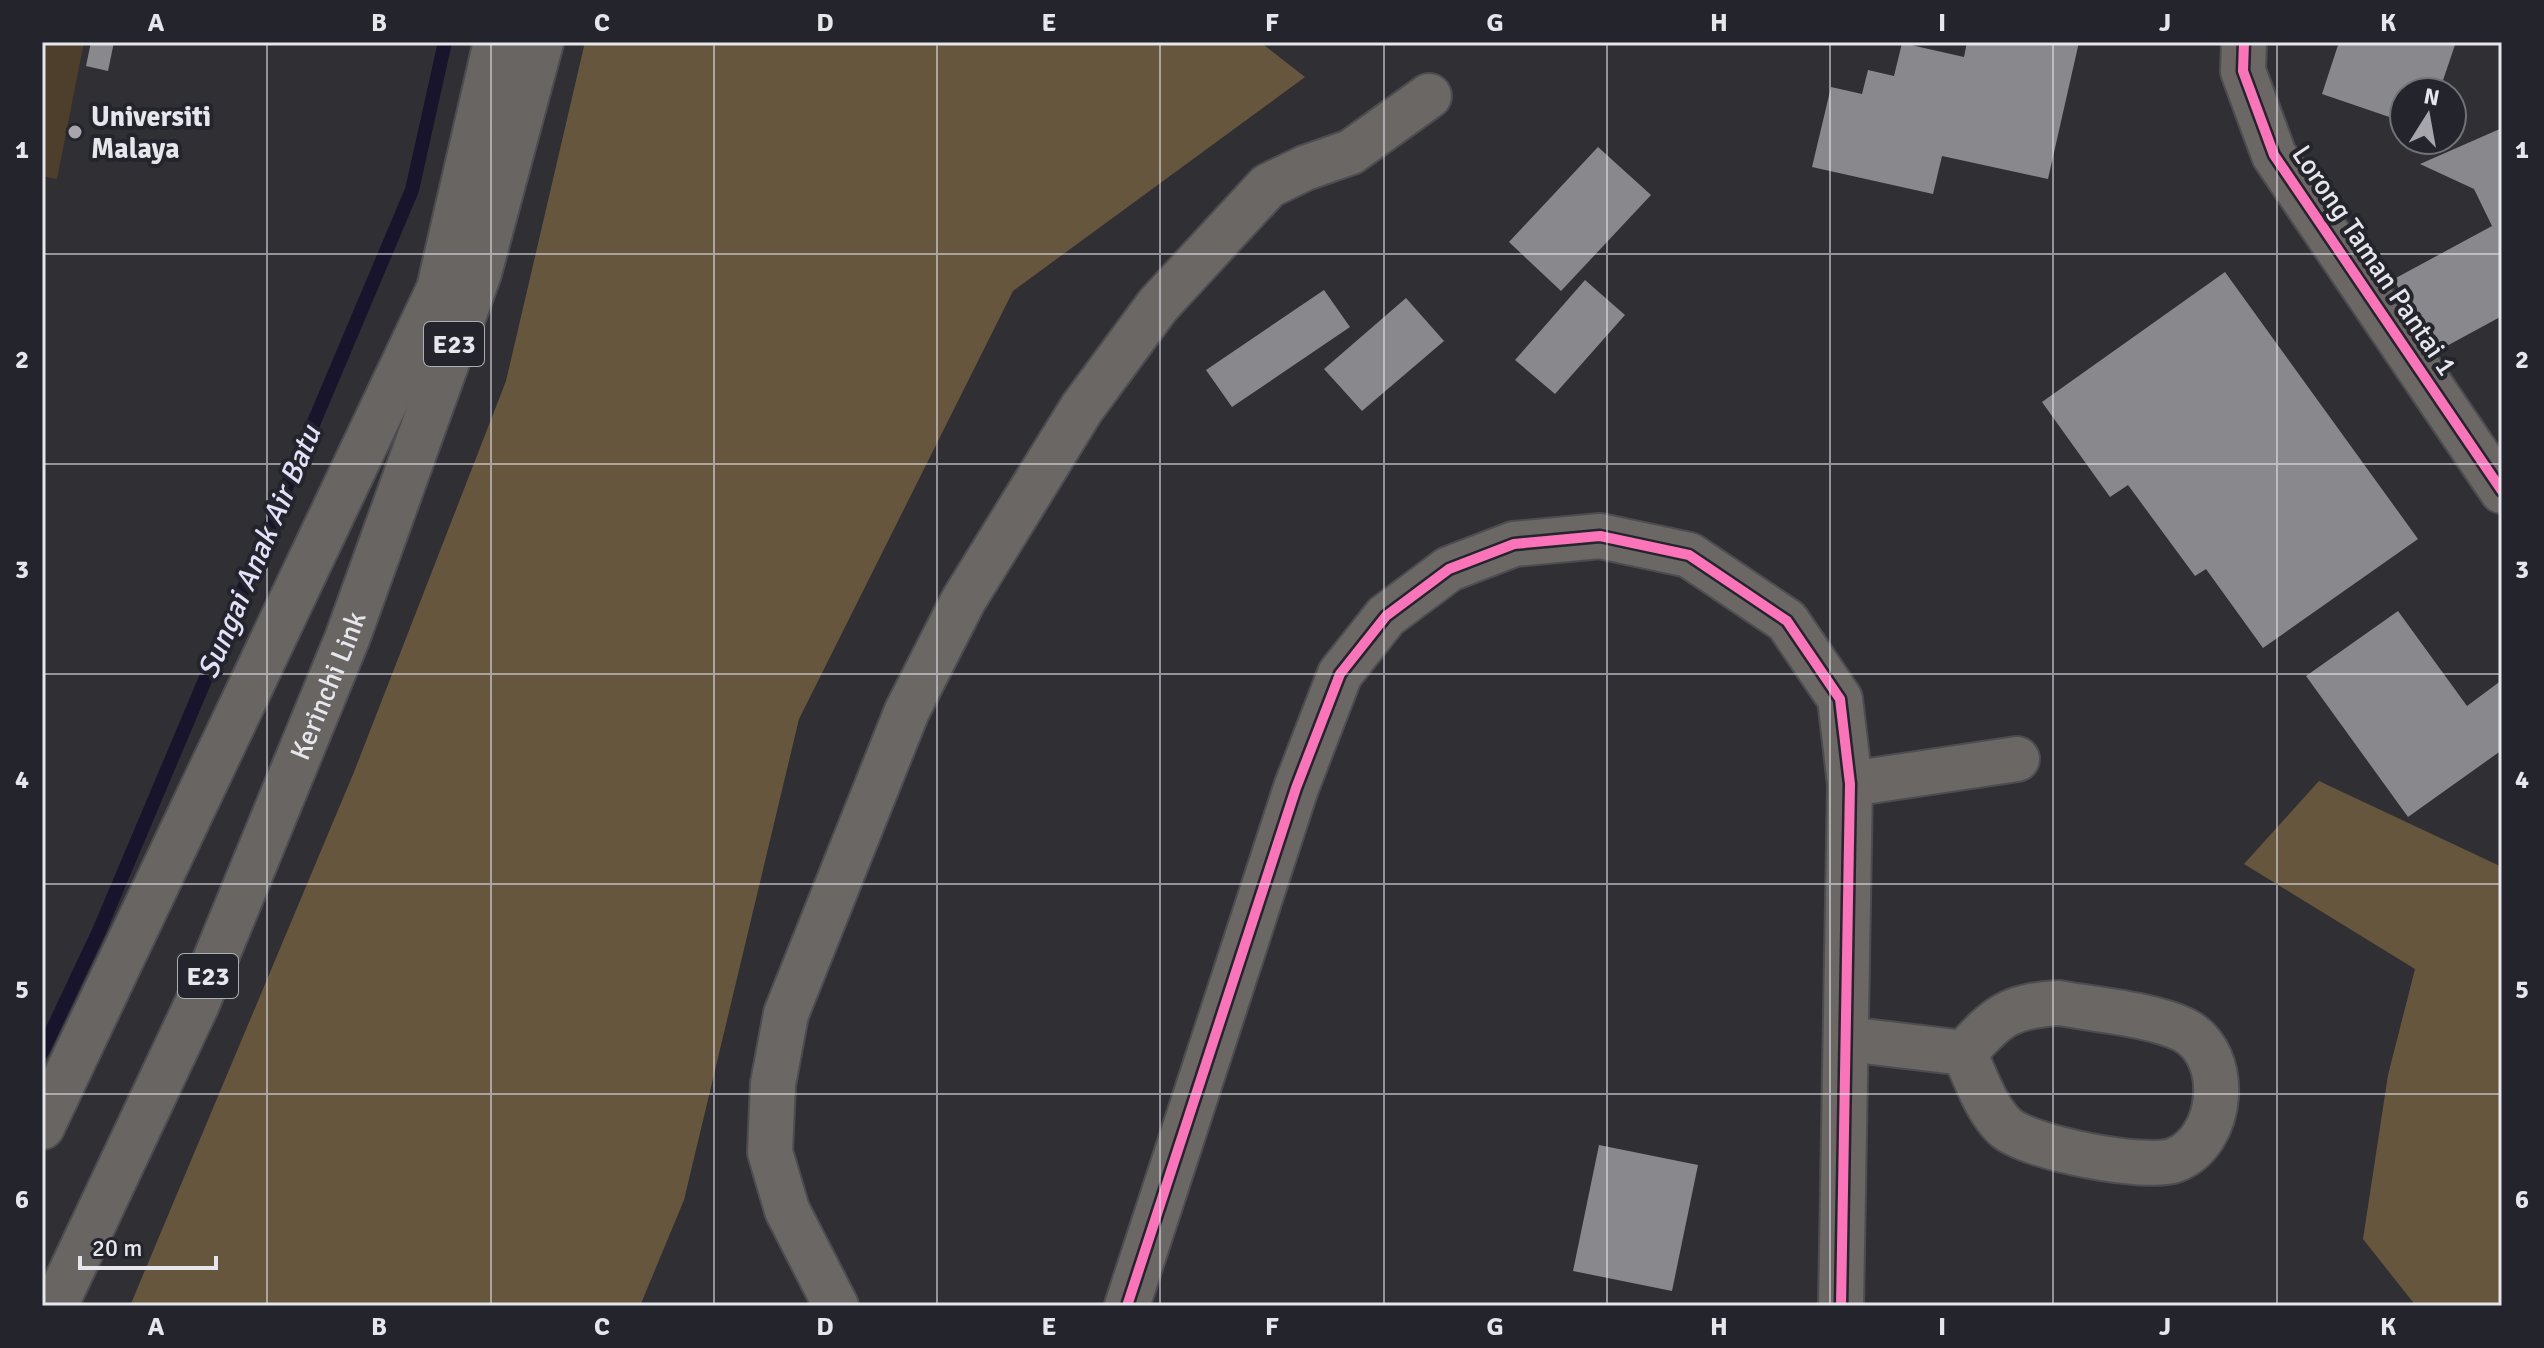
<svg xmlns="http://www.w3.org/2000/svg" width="2544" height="1348" font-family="Signika,sans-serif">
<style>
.green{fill:#4d3f2b}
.forest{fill:#67563e}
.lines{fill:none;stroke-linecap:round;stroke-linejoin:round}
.stream{stroke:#17142b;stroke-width:14}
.building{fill:#89898d}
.minor-casing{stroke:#4d4d51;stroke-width:48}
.highway-casing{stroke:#4d4d51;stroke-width:48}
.minor{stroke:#6a6764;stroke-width:44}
.highway{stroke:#686563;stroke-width:44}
.cycleway-casing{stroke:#24242c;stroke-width:15}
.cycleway{stroke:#fb73b8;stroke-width:10}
.grid{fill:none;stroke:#e7e6ec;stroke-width:2;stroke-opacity:0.55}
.poi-dot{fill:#a7a6ac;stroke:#24242c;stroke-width:3}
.labels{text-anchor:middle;stroke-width:8;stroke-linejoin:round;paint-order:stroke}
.shield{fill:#24242c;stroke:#acacb2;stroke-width:2}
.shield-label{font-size:26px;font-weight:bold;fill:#e7e6ec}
.poi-label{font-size:28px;font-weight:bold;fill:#e7e6ec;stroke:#24242c;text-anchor:start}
.street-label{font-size:28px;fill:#e7e6ec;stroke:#24242c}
.water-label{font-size:30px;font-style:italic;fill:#e2e1f9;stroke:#24242c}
.neatline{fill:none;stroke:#e7e6ec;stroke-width:3}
.grid-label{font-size:26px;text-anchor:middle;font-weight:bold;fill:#e7e6ec}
</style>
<rect width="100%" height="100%" fill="#2f2f34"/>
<path class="green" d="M42 42H84L57 179 42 176Z"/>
<path class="forest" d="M585 42H1260L1305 77 1013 291 799 719 684 1200 640 1306H130L354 772 506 381Z
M2319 781 2502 867V1306H2416L2363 1239 2388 1075 2415 969 2244 864Z"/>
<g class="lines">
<path class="stream" d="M42 1052 99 931 412 190 445 42"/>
</g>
<path class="building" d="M91 42H114L108 71 86 66Z
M1967 42H2079L2048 179 1942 156 1933 194 1812 167 1831 87 1862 94 1868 70 1894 76 1902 43 1964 57Z
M2339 42H2456L2439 92H2404V122L2322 94Z
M2502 128V316L2432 354 2394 279 2492 226 2474 189 2420 164Z
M1598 147 1651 195 1561 291 1509 242Z
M2225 272 2418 539 2263 648 2206 569 2195 576 2128 485 2110 497 2042 402Z
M1585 280 1625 315 1555 394 1515 360Z
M1324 290 1350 327 1232 407 1206 370Z
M1406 298 1444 341 1362 411 1324 369Z
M2398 611 2467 706 2502 680V750L2408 817 2306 676Z
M1599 1145 1698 1165 1672 1291 1573 1271Z"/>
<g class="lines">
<g class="minor-casing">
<path id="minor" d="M2244 42 2243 71 2274 155 2502 491
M1850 784 2017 759
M2059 1003C2096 1010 2151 1014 2184 1030 2232 1055 2224 1141 2175 1160 2146 1171 2028 1148 2005 1127 1985 1108 1976 1077 1964 1053 1998 1016 2008 1006 2059 1003Z
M1847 1039 1964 1053
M836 1306 787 1210 770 1152 773 1084 786 1014 907 711 963 601 1082 408 1158 305 1268 186 1305 168 1351 152 1429 96
M1127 1306 1296 788 1340 674 1386 616 1449 569 1514 544 1600 536 1689 555 1787 621 1840 699 1850 784 1841 1306"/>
</g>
<g class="highway-casing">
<g id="highway">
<path d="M42 1127 439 289 496 42"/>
<path id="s1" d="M55 1306 197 1004 347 639 479 273 541 42"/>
</g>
</g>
<use href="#minor" class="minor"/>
<use href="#highway" class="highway"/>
<g class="cycleway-casing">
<path id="cycleway" d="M2244 42 2243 71 2274 155 2502 491
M1127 1306 1296 788 1340 674 1386 616 1449 569 1514 544 1600 536 1689 555 1787 621 1840 699 1850 784 1841 1306"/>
</g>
<use href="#cycleway" class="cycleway"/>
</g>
<path class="grid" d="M267 42V1306M491 42V1306M714 42V1306M937 42V1306M1160 42V1306M1384 42V1306M1607 42V1306M1830 42V1306M2053 42V1306M2277 42V1306M42 254H2502M42 464H2502M42 674H2502M42 884H2502M42 1094H2502"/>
<circle class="poi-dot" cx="75" cy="132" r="8"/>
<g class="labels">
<g class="shield">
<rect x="424" y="322" width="60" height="44" rx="6"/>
<rect x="178" y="954" width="60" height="44" rx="6"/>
</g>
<g class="shield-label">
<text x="454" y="353">E23</text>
<text x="208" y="985">E23</text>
</g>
<g class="poi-label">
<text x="91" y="126">Universiti<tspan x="91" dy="32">Malaya</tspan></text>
</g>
<g class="street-label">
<text transform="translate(2375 260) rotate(56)" y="10">Lorong Taman Pantai 1</text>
<text dy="10" stroke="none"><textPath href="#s1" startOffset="678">Kerinchi Link</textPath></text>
</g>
<g class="water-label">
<text transform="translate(259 552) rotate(-67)" y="10">Sungai Anak Air Batu</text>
</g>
</g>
<rect width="2544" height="1348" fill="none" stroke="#24242c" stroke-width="88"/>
<g transform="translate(2428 116) rotate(11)"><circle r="38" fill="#24242c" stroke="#727279" stroke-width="2"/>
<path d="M0-6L14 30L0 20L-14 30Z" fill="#a7a6ac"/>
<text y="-12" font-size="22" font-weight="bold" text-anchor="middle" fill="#e7e6ec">N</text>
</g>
<path d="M80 1256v12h136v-12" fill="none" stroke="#e7e6ec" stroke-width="4"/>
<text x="92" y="1256" font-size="24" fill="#e7e6ec" stroke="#24242c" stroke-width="6" paint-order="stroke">20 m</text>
<rect x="44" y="44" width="2456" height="1260" class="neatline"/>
<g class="grid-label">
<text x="156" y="31">A</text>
<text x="379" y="31">B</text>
<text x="602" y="31">C</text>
<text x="825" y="31">D</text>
<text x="1049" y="31">E</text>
<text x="1272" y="31">F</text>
<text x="1495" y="31">G</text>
<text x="1719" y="31">H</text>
<text x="1942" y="31">I</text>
<text x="2165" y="31">J</text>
<text x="2388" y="31">K</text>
<text x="22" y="158">1</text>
<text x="2522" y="158">1</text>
<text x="22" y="368">2</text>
<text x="2522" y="368">2</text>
<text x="22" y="578">3</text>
<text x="2522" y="578">3</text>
<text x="22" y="788">4</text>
<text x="2522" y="788">4</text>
<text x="22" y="998">5</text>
<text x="2522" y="998">5</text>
<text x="22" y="1208">6</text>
<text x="2522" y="1208">6</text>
<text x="156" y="1335">A</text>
<text x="379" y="1335">B</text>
<text x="602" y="1335">C</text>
<text x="825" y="1335">D</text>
<text x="1049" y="1335">E</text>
<text x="1272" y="1335">F</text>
<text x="1495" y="1335">G</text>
<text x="1719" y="1335">H</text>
<text x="1942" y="1335">I</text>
<text x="2165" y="1335">J</text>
<text x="2388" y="1335">K</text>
</g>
</svg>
